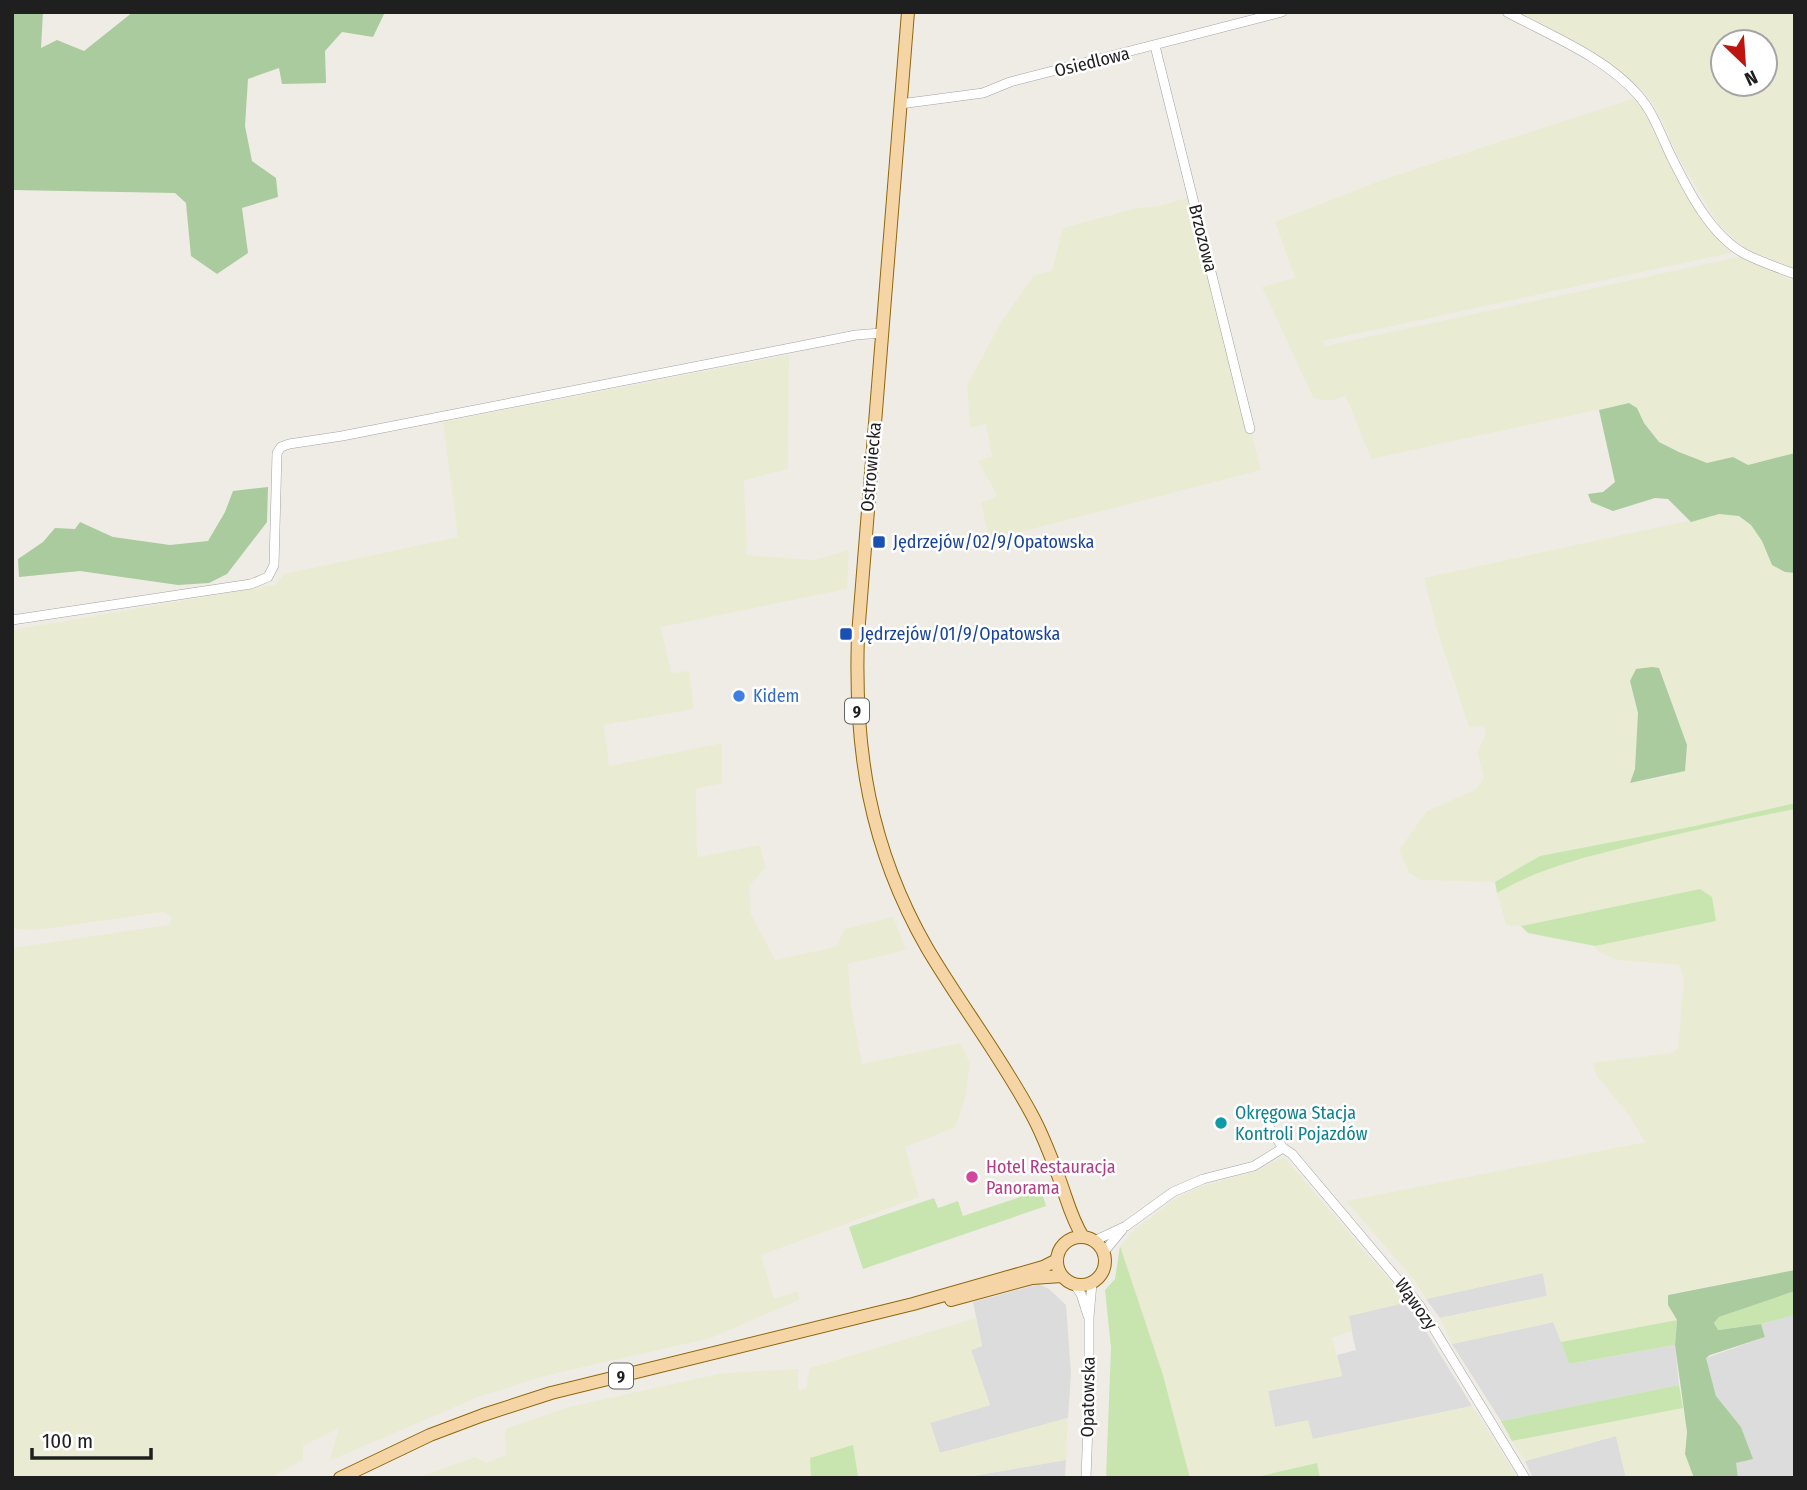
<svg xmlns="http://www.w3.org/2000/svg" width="1807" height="1490" font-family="'Fira Sans Condensed',sans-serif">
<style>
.residential{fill:#dddcdc}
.farmland{fill:#e9ecd3;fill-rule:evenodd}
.grass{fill:#c8e5b0}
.forest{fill:#aacb9e}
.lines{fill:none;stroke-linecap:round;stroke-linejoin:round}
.minor-casing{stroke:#a3a3a3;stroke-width:10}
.major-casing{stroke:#8e670c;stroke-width:14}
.minor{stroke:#fff;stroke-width:9}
.major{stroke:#f5d5a5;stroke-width:12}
.transit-dot{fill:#1a4fb4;stroke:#fff;stroke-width:2.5}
.shop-dot{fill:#3f7fe0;stroke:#fff;stroke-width:2.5}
.culture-dot{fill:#0f9aa8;stroke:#fff;stroke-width:2.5}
.hotel-dot{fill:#d1479c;stroke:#fff;stroke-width:2.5}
.labels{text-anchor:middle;stroke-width:5;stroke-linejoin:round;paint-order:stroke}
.shield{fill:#fff;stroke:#626262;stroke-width:2}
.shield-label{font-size:16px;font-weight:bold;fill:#1f1f1f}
.street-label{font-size:18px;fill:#1f1f1f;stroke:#fff}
.transit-label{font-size:18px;fill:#164399;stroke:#fff;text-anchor:start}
.shop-label{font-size:18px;fill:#366cbe;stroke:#fff;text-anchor:start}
.culture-label{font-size:18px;fill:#0d838f;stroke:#fff;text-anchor:start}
.hotel-label{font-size:18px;fill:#b23c85;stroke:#fff;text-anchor:start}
</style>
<rect width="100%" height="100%" fill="#efece6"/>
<path class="residential" d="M1543 1273 1547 1296 1440 1318 1426 1299Z
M1039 1284 1049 1289 1066 1305 1071 1374 1068 1418 940 1453 930 1423 990 1405 971 1350 982 1346 973 1302Z
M1408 1302 1472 1406 1313 1439 1275 1428 1268 1391 1342 1376 1337 1355 1356 1350 1348 1316Z
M1795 1315V1478H1738L1735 1463 1752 1459 1741 1427 1716 1396 1706 1358 1765 1337 1761 1324Z
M1554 1322 1569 1364 1675 1345 1679 1385 1501 1421 1452 1344Z
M1616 1436 1626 1478H1533L1525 1461Z
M1066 1460 1065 1478H960Z"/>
<path class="farmland" d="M1519 12H1795V270L1746 249 1719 225 1677 155 1662 120 1649 97 1622 73 1581 45ZM1723 42H1765V84H1723Z
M1635 98 1648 113 1679 180 1739 251 1323 341 1326 346 1743 256 1795 282V453L1748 465 1733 457 1707 464 1659 442 1644 423 1637 408 1629 403 1371 459 1346 396 1333 400H1321L1313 397 1262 287 1295 278 1275 222 1382 180Z
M1190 197 1261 470 989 540 981 502 995 498 996 493 978 461 992 456 986 424 970 428 967 385 1001 322 1034 275 1052 271 1063 228 1137 208 1159 206Z
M789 355 788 469 744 480 747 555 813 560 849 550 847 589 661 627 671 673 689 671 694 709 604 725 609 766 722 743V783L696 789 697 857 760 845 765 868 749 886 751 914 775 960 836 947 844 929 893 917 906 950 848 964 851 1005 862 1064 960 1043 970 1063 965 1099 955 1127 905 1147 919 1197 761 1255 774 1299 798 1291 799 1300 711 1338 548 1375 478 1397 329 1461 339 1428 303 1446V1460L269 1478H12V948L168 925 172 918 163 912 38 930 12 929V630L275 585 284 574 458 537 443 422Z
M1719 514 1739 516 1751 525 1762 541 1772 565 1785 572 1795 573V803L1695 826 1540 856 1495 882 1421 880 1409 873 1399 850 1427 811 1475 790 1484 778 1477 752 1486 733 1483 726 1469 727 1439 636 1424 578ZM1630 681 1671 776 1630 783 1635 769 1638 713Z
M1795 809V1270L1668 1294V1305L1677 1320 1561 1342 1553 1322 1452 1344 1440 1318 1547 1296 1543 1273 1426 1299 1414 1280 1346 1201 1645 1142 1629 1115 1596 1075 1593 1063 1670 1053 1678 1049 1684 979 1679 965 1616 960 1598 951 1595 946 1716 921 1700 889 1521 926 1506 925 1497 893 1523 878 1561 864 1666 836Z
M1284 1157 1408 1302 1349 1316 1352 1331 1332 1338 1342 1376 1268 1391 1275 1427 1308 1420 1313 1439 1472 1406 1518 1478H1320L1317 1463 1252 1478H1190L1163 1375 1120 1246 1133 1231 1173 1200 1196 1188 1253 1172Z
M976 1318 982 1346 971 1350 990 1405 930 1423 940 1453 1068 1418 1066 1460 960 1478H851L858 1475 811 1458V1478H417L475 1457 486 1463 506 1455 505 1429 569 1407 718 1374 742 1372 798 1369V1390L806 1389 810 1368Z
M1683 1408 1687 1432 1685 1454 1694 1478H1626L1616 1436 1525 1461 1512 1441Z"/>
<path class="grass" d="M1795 803V809C1737 821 1679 833 1622 848 1578 859 1536 870 1497 893L1495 882 1540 856 1695 826Z
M1700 889 1712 897 1716 921 1595 946 1528 933 1521 926Z
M1041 1190 1046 1206 863 1269 849 1227 934 1198 938 1208 958 1201 963 1216Z
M1120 1246 1163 1375 1190 1478H1106L1111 1348 1105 1290 1115 1279Z
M1795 1291V1315L1761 1324 1717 1330 1714 1323 1719 1317Z
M1677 1320 1675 1345 1569 1364 1561 1342Z
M1679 1385 1683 1408 1512 1441 1501 1421Z
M853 1445 858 1476 811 1478 810 1458Z
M1317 1463 1320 1478H1252Z"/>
<path class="forest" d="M12 12H43L41 48 57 40 84 51 133 12H385L373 37 342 32 325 51 326 83 282 84 279 68 248 79 245 126 252 161 276 178 278 197 242 208 248 253 217 274 191 256 186 203 175 193 12 190Z
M1629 403 1637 408 1644 423 1659 442 1679 452 1707 463 1733 457 1748 465 1795 453V573L1785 572 1772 565 1762 541 1751 525 1739 516 1719 514 1691 522 1668 499 1655 498 1613 511 1591 502 1588 494 1603 492 1615 482 1599 410Z
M268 487 267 522 227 574 209 583 178 585 80 571 19 577 18 559 43 542 55 528 75 529 80 522 113 537 170 545 208 541 225 512 233 491Z
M1652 667 1659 668 1687 745 1685 771 1630 783 1635 769 1638 713 1630 681 1636 669Z
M1795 1270V1291L1719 1317 1714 1323 1718 1330 1761 1324 1765 1337 1710 1355 1706 1358 1716 1396 1741 1427 1753 1459 1736 1463 1738 1478H1694L1685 1454 1687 1432 1675 1345 1677 1320 1668 1305V1295Z"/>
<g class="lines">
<g class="minor-casing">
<path id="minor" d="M1507 12C1551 36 1605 57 1638 95 1654 113 1661 136 1671 156 1688 190 1710 235 1745 254 1761 262 1778 268 1795 274
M1155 46 1250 429
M900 104 983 93 1010 82 1282 12
M12 620 251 584 268 577 274 565 277 453 281 447 289 444 342 436 856 335 882 333
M1269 1127 1283 1148 1292 1154 1420 1306 1525 1478
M1094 1241 1126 1226 1173 1192 1203 1179 1254 1166 1283 1148
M1103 1253 1122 1230
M1075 1285 1081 1294 1088 1316
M1086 1478 1089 1397V1317L1092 1283"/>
</g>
<g class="major-casing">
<path id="major" d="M908 12 858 635C854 749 869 847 927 948 960 1004 1001 1057 1032 1115 1043 1135 1051 1157 1059 1178 1067 1199 1071 1218 1083 1237
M1057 1261a24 24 0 1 1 48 0a24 24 0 1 1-48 0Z
M951 1300 1032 1278 1062 1276
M340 1478 430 1435 483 1415 551 1393 913 1304 1043 1267 1057 1260"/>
</g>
<use href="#minor" class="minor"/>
<use href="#major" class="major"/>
</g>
<g class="transit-dot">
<rect x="872" y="535" width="14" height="14" rx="3.5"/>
<rect x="839" y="627" width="14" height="14" rx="3.5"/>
</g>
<circle class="shop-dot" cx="739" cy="696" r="7"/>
<circle class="culture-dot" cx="1221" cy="1123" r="7"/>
<circle class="hotel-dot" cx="972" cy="1177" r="7"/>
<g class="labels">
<g class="shield">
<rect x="845" y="698.5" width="24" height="25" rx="5"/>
<rect x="609" y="1363.5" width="24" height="25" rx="5"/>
</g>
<g class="shield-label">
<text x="857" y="717">9</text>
<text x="621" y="1382">9</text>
</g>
<g class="street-label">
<text transform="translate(1092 62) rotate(-14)" y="6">Osiedlowa</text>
<text transform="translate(1203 238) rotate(76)" y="6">Brzozowa</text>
<text transform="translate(871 467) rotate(-85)" y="6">Ostrowiecka</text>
<text transform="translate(1416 1304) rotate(54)" y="6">Wąwozy</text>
<text transform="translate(1088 1397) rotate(-89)" y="6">Opatowska</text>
</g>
<g class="transit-label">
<text x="893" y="548">Jędrzejów/02/9/Opatowska</text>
<text x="860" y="640">Jędrzejów/01/9/Opatowska</text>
</g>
<g class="shop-label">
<text x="753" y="702">Kidem</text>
</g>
<g class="culture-label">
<text x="1235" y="1119">Okręgowa Stacja<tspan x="1235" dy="21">Kontroli Pojazdów</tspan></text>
</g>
<g class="hotel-label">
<text x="986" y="1173">Hotel Restauracja<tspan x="986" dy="21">Panorama</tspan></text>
</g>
</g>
<rect width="1807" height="1490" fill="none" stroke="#1f1f1f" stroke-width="28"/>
<g transform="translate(1744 63) rotate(155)"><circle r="33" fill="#ffffff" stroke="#a5a5a5" stroke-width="2"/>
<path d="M0-5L12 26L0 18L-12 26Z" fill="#be1510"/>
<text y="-10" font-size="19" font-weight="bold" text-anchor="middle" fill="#1f1f1f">N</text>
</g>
<path d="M32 1448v10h119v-10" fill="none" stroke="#1f1f1f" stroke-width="3.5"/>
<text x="42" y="1448" font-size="21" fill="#1f1f1f" stroke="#ffffff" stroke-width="5" paint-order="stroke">100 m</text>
</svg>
